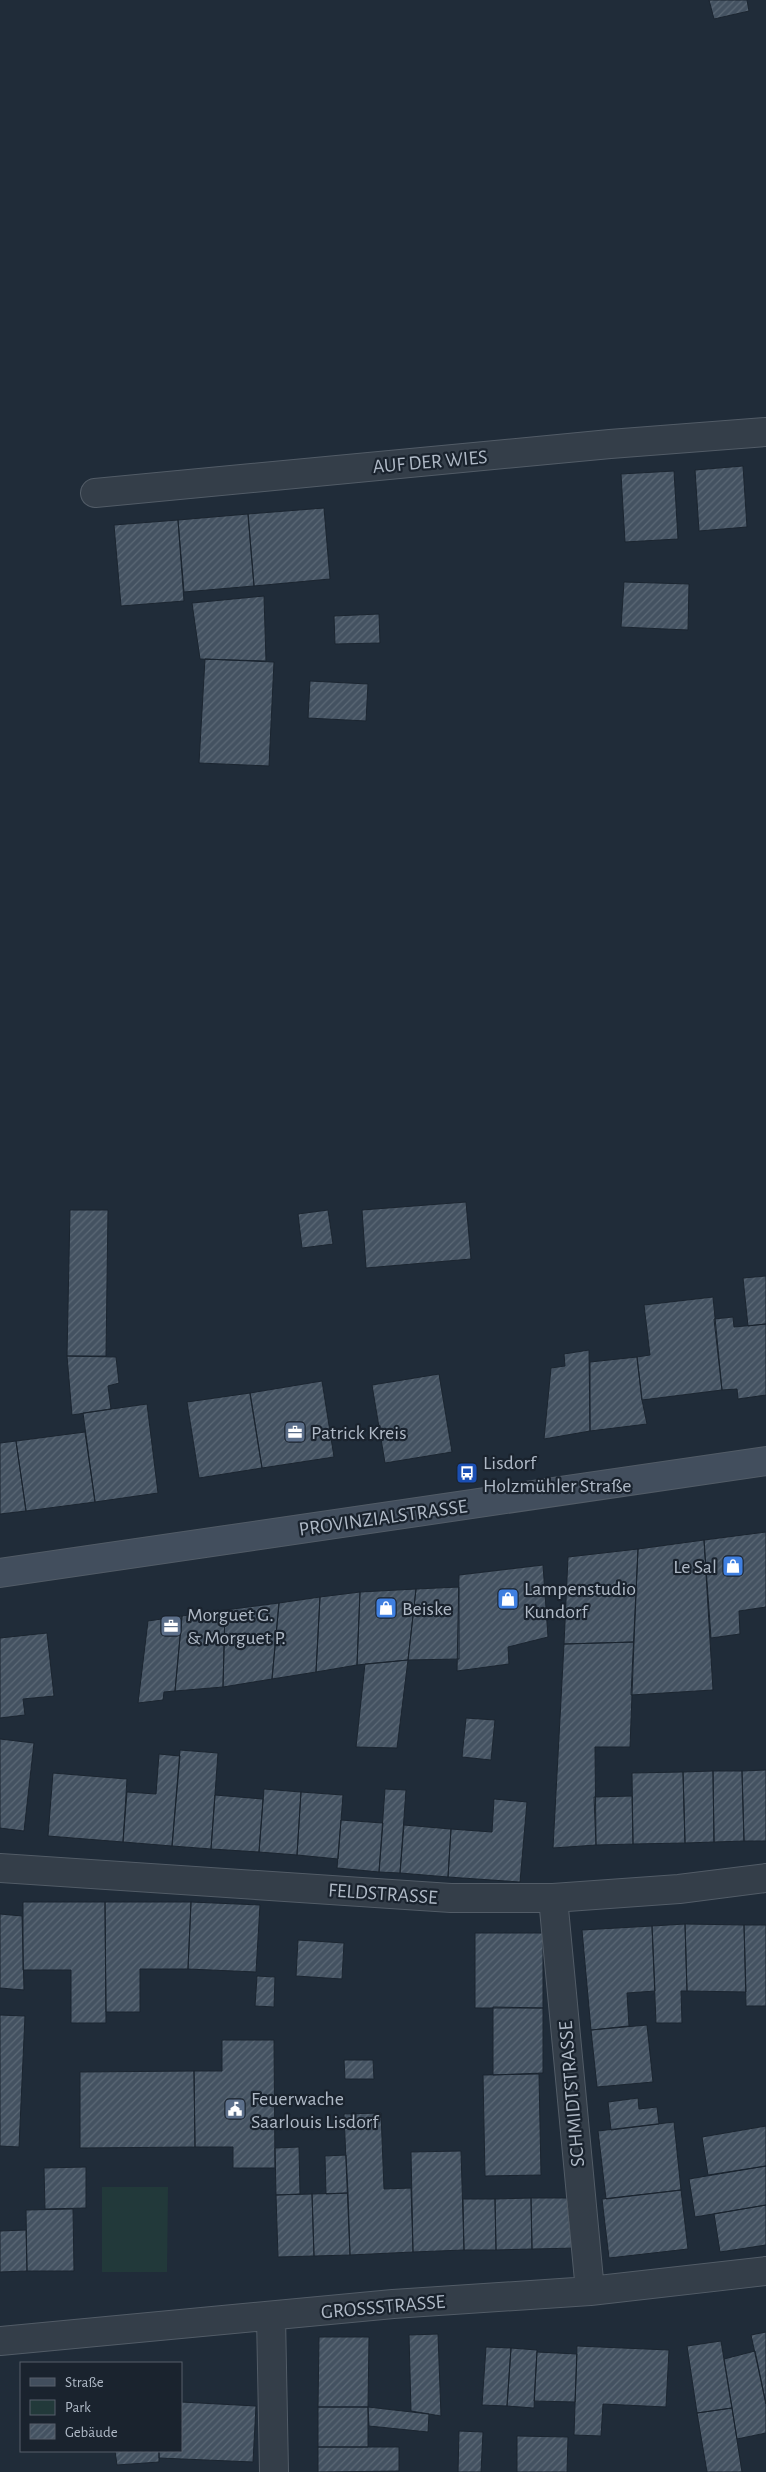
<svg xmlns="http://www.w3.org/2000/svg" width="766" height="2472" font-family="'Alegreya Sans',sans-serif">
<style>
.park{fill:#22393a}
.building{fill:url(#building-hatch);stroke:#1b2530}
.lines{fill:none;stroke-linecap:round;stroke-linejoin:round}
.street-casing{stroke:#525c67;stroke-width:30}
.secondary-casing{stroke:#525c67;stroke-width:30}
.street{stroke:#343e49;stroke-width:28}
.secondary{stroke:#424e5d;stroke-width:28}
.labels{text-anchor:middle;stroke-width:4.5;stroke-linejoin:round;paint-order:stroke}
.street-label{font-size:20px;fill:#afb9c6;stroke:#1a232e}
.poi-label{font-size:20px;fill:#afb9c6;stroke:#1a232e;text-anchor:start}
</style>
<defs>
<pattern id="building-hatch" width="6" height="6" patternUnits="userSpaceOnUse" patternTransform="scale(1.25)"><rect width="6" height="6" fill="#445261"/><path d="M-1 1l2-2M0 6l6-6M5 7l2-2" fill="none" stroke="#5c6976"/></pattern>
</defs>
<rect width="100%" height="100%" fill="#202c39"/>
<path class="park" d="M102 2187H168L167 2272H102Z"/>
<path class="building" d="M709 0H747L749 11 714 19Z
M743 466 747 527 699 531 695 470Z
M674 471 678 539 625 542 621 474Z
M324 508 330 579 254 586 248 514Z
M248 514 254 586 184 592 178 520Z
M178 520 184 601 121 606 114 525Z
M624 582 689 584 688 630 621 627Z
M264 596 266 661 200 659 192 603Z
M379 614 380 643 335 644 334 616Z
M205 659 274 662 269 766 199 763Z
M310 681 368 684 366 721 308 718Z
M466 1202 471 1259 366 1268 362 1210Z
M70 1210H108L106 1356H67Z
M328 1210 333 1244 302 1248 298 1214Z
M766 1276V1324L748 1326 743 1278Z
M713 1297 722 1390 642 1400 637 1357 650 1355 644 1305Z
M733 1317 734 1327 766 1324V1395L738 1399 737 1389 722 1390 714 1319Z
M589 1350 590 1431 544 1439 551 1368 565 1366 564 1354Z
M67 1356 116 1357 119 1383 108 1386 111 1409 72 1415Z
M637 1357 642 1400 647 1424 590 1431V1362Z
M439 1374 452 1452 385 1463 372 1385Z
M322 1381 334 1457 262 1468 250 1393Z
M250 1393 262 1468 199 1478 187 1402Z
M147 1404 158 1493 95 1502 83 1413Z
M85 1432 95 1502 26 1511 16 1441Z
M16 1441 26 1511 0 1514V1443Z
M766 1532V1607L739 1611 740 1634 711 1638 704 1540Z
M704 1540 713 1690 631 1695 638 1549Z
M638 1549 634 1642 564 1644 568 1557Z
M543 1565 548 1637 508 1647 509 1664 457 1671 459 1575Z
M459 1587V1659L408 1660 416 1589Z
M416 1589 408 1660 357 1665 360 1592Z
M360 1592 357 1665 316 1672 320 1597Z
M320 1597 316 1672 272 1679 279 1603Z
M279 1603 272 1679 223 1687 225 1610Z
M225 1610 223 1687 175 1691 182 1616Z
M182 1616 175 1691 164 1692 163 1700 138 1703 148 1621Z
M47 1633 54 1696 23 1699 25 1715 0 1718V1638Z
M634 1642 630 1747H595L596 1845 553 1848 564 1644Z
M408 1660 397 1748 356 1747 365 1664Z
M466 1718 495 1720 491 1760 462 1757Z
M0 1739 34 1743 24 1831 0 1828Z
M180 1750 218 1753 211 1849 172 1846Z
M159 1754 180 1756 172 1846 123 1842 127 1792 156 1794Z
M766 1770V1841H744L742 1771Z
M713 1771H742L744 1841 714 1842Z
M713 1771 714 1842 685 1843 683 1772Z
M683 1772 685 1843 633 1844 632 1773Z
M53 1773 127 1779 123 1842 48 1836Z
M264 1789 301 1792 297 1855 259 1852Z
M385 1789 406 1790 400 1873 379 1872Z
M301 1792 343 1795 338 1859 297 1855Z
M215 1795 263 1799 259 1852 211 1849Z
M632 1796 633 1844 596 1845 594 1797Z
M494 1799 527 1802 520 1882 448 1877 451 1829 492 1832Z
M341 1820 383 1823 379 1872 337 1868Z
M404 1825 451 1829 448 1877 400 1873Z
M23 1902H105L106 2023H71V1970H23Z
M105 1902H191L188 1969H140V2012H106Z
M191 1902 260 1905 256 1972 188 1969Z
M0 1914 22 1916 24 1990 0 1988Z
M685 1924 744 1925 746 1992 687 1991Z
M685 1924 687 1991H681L682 2023H656L652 1926Z
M744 1925H766V2006H746Z
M652 1926 655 1991 627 1993 629 2026 591 2030 582 1930Z
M475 1933H543V2008H475Z
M298 1940 344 1943 342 1979 296 1976Z
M257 1976 275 1977 274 2007 255 2006Z
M493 2007 543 2008V2073L493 2075Z
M0 2015 25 2016 19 2147 0 2146Z
M647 2025 653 2082 597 2087 591 2030Z
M222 2040H274L275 2168H233V2147H195L194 2071H222Z
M344 2060H373L374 2079H345Z
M194 2071 195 2147 80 2148V2072Z
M539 2074 541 2175 485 2176 483 2075Z
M638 2098 639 2109 657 2107 659 2124 611 2130 608 2102Z
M381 2113 384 2189 411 2188 413 2252 350 2255 344 2114Z
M674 2122 681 2190 606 2199 598 2131Z
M766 2126V2166L708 2175 702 2137Z
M299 2147 300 2194 276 2195 275 2148Z
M461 2151 464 2250 413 2252 411 2152Z
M346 2155 348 2193 326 2194 325 2156Z
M766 2166V2205L695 2217 689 2179Z
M86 2167V2208L45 2209 44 2168Z
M681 2190 688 2249 609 2258 602 2199Z
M348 2193 350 2255 314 2256 312 2194Z
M312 2194 314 2256 278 2257 276 2195Z
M531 2198 532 2249 496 2250 495 2199Z
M531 2198H567L577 2248 532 2249Z
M463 2199H495L496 2250H464Z
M766 2205V2245L720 2252 714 2214Z
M73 2209 74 2271H27L26 2210Z
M26 2230 27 2271 0 2272V2231Z
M766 2332V2404L751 2335Z
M438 2334 441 2416 411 2411 409 2335Z
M319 2337H369L368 2407H318Z
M721 2341 732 2408 697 2413 687 2346Z
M577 2346 669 2350 666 2407 603 2404 601 2436 574 2435Z
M486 2347 511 2348 507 2406 482 2405Z
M511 2348 537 2350 534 2408 507 2406Z
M755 2351 766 2404V2433L737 2439 724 2359Z
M537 2352 577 2354 575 2402 534 2401Z
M181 2402 256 2406 253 2462 159 2458V2451H181Z
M318 2407H368V2447H318Z
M368 2407 429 2414 428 2432 369 2426Z
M732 2408 742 2472H707L697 2413Z
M459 2431 483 2432 481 2472H458Z
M517 2436 568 2437 567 2472H517Z
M318 2447H399V2471L318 2472Z
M115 2451H159V2462L117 2465Z"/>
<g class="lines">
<g class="street-casing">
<path id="street" d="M95 493 610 444 766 432
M0 1868 451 1898H553L679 1889 766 1878
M553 1898 590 2291
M271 2316 274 2472
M0 2341 393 2304 590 2291 766 2271"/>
</g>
<g class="secondary-casing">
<path id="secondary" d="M0 1573 766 1461"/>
</g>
<use href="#street" class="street"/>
<use href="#secondary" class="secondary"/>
</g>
<defs>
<g id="office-square" transform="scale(1.125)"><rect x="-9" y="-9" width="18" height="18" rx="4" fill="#5c6f8a" stroke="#1a232e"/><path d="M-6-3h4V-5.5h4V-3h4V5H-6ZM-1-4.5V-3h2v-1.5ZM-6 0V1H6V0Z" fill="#fff"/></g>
<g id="bus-square" transform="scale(1.125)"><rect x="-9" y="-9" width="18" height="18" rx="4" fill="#1a4fb4" stroke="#1a232e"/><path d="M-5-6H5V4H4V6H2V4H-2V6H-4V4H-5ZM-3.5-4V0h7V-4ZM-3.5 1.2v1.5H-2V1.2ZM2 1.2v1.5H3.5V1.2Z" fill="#fff"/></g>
<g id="shop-square" transform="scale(1.125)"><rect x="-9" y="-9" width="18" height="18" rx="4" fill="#3f7fe0" stroke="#1a232e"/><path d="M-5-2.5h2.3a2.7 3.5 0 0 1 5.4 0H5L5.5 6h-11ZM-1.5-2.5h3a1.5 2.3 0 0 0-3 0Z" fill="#fff"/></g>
<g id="civic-square" transform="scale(1.125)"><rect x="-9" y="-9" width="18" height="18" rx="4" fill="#5c6f8a" stroke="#1a232e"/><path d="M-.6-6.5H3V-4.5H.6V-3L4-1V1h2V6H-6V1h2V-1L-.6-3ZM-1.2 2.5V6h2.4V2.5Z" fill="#fff"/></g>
</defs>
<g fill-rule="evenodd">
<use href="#office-square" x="295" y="1432"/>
<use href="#bus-square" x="467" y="1473"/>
<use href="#shop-square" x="733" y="1566"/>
<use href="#shop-square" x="508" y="1599"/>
<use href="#shop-square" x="386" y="1608"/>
<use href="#office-square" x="171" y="1626"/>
<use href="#civic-square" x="235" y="2109"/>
</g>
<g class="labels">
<g class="street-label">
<text transform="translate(430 461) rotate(-5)" y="7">AUF DER WIES</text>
<text transform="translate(383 1517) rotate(-8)" y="7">PROVINZIALSTRASSE</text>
<text transform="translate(383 1893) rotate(4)" y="7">FELDSTRASSE</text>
<text transform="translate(571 2094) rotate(-95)" y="7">SCHMIDTSTRASSE</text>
<text transform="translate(383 2306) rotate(-5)" y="7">GROSSSTRASSE</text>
</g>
<g class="poi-label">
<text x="311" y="1439">Patrick Kreis</text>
<text x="483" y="1469">Lisdorf<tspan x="483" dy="23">Holzmühler Straße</tspan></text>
<text x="717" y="1573" text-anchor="end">Le Sal</text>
<text x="524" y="1595">Lampenstudio<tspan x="524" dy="23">Kundorf</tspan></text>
<text x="402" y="1615">Beiske</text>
<text x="187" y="1621">Morguet G.<tspan x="187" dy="23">&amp; Morguet P.</tspan></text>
<text x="251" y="2105">Feuerwache<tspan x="251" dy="23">Saarlouis Lisdorf</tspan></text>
</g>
</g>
<rect x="20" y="2362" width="162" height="90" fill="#1a232e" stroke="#565f6b"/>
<rect x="30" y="2378" width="25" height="8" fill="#424e5d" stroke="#565f6b"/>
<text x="65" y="2387" font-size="15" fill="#afb9c6">Straße</text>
<rect x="30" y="2400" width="25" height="15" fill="#22393a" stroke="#565f6b"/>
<text x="65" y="2412" font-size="15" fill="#afb9c6">Park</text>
<rect x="30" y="2424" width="25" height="15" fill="url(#building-hatch)" stroke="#565f6b"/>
<text x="65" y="2437" font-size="15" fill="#afb9c6">Gebäude</text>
</svg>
